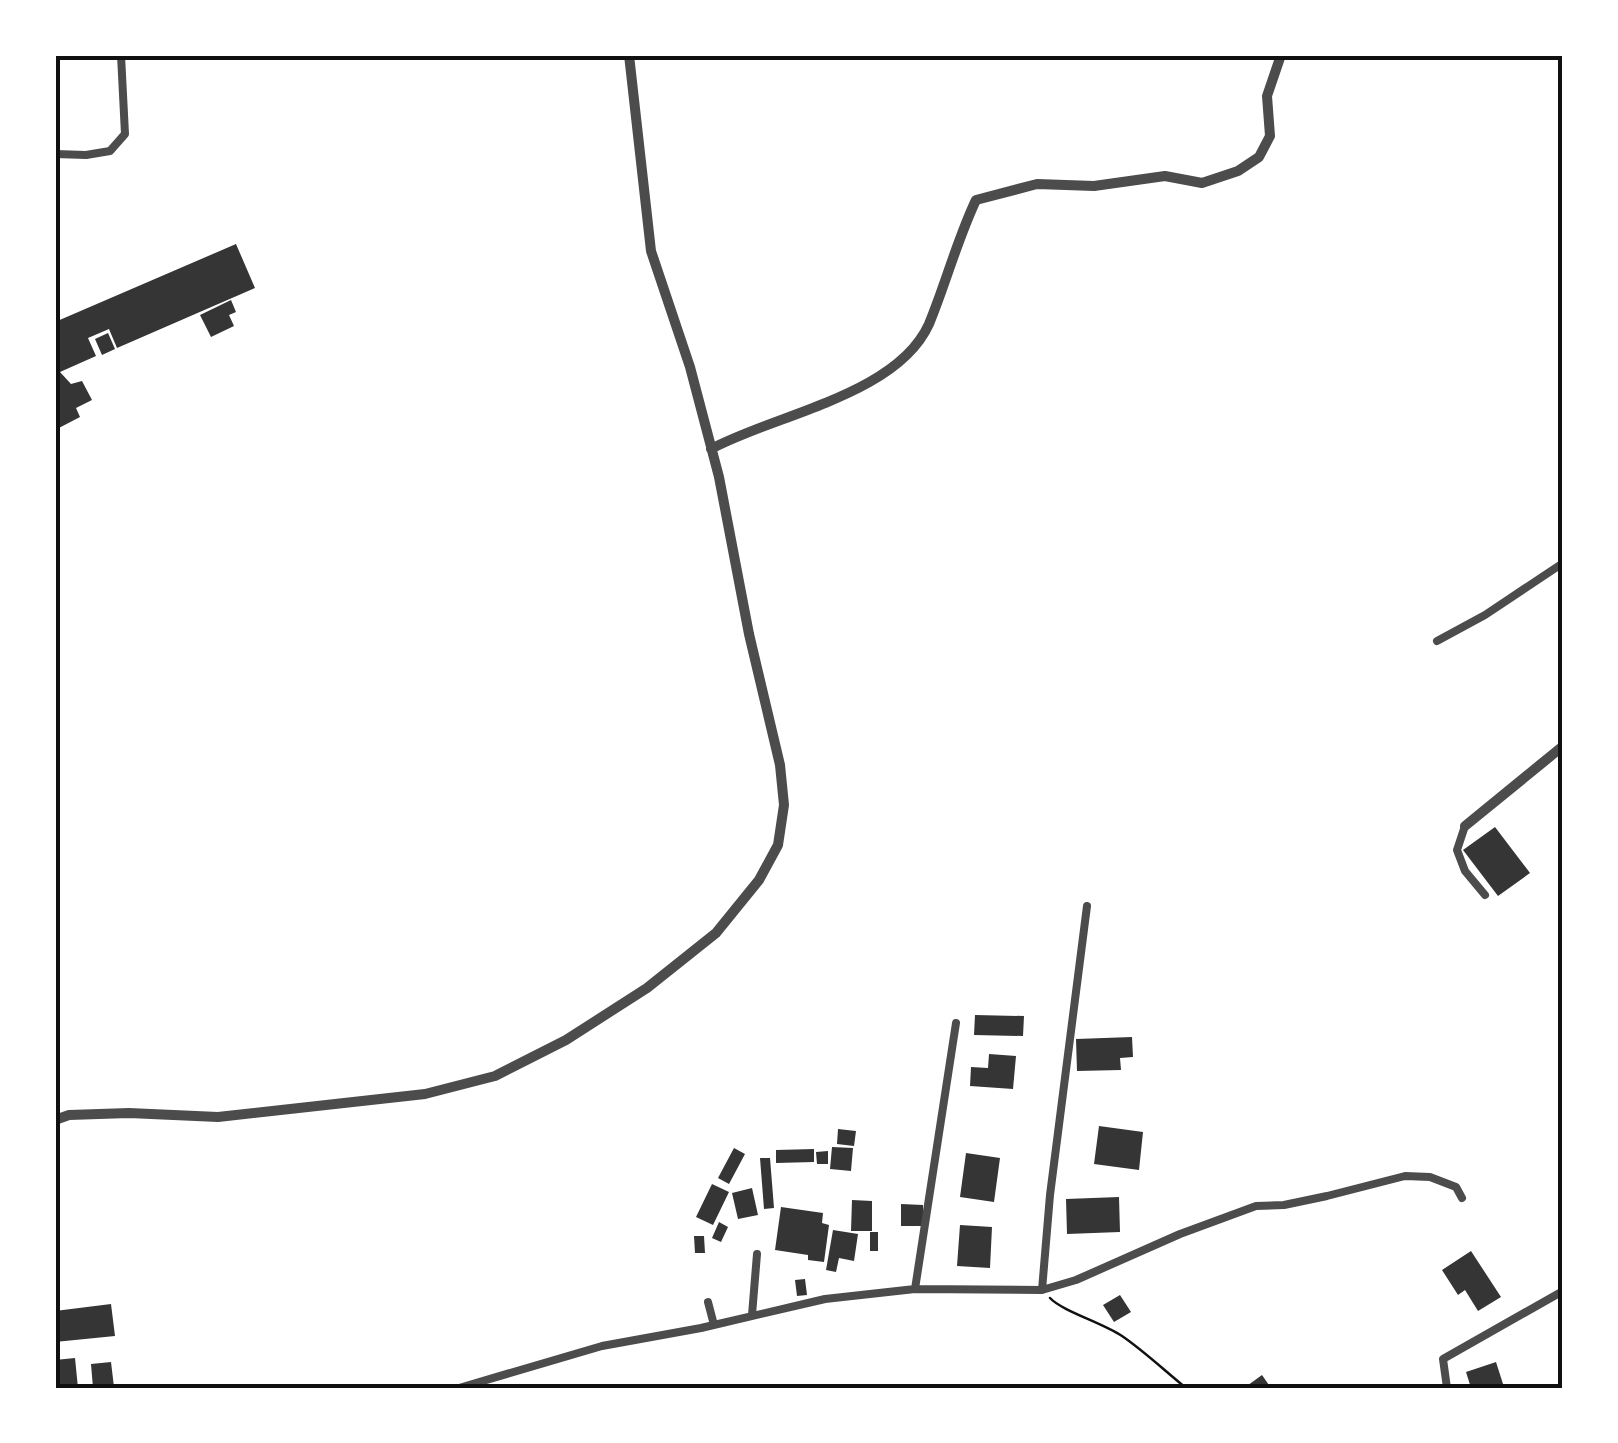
<svg xmlns="http://www.w3.org/2000/svg" width="1618" height="1443" font-family="'Work Sans',sans-serif">
<style>
.building{fill:#353535}
.lines{fill:none;stroke-linecap:round;stroke-linejoin:round}
.path{stroke:#111;stroke-width:2.5}
.minor{stroke:#4c4c4c;stroke-width:8}
.tertiary{stroke:#4c4c4c;stroke-width:10}
.neatline{fill:none;stroke:#111;stroke-width:4}
</style>
<rect width="100%" height="100%" fill="#fff"/>
<path class="building" d="M236 244 255 288 117 348 109 329 88 338 96 356 60 372 71 384 82 381 92 400 76 408 80 417 55 430V322Z
M231 300 236 312 229 315 234 326 211 337 200 315Z
M108 333 115 349 102 355 95 339Z
M1495 827 1530 873 1498 896 1463 850Z
M975 1015 1024 1016 1023 1036 974 1035Z
M1132 1037 1133 1057 1120 1058 1121 1070 1077 1071 1076 1039Z
M989 1054 1016 1056 1013 1089 970 1086 971 1067 988 1068Z
M1099 1126 1143 1132 1139 1170 1094 1164Z
M838 1129 856 1131 854 1146 837 1144Z
M832 1147 853 1148 851 1171 830 1169Z
M734 1148 745 1154 729 1184 718 1178Z
M814 1149V1162L776 1163V1150Z
M828 1151V1164H817L816 1152Z
M966 1153 1000 1158 994 1202 960 1197Z
M760 1158H770L774 1208 764 1209Z
M712 1184 729 1192 713 1225 696 1217Z
M752 1188 758 1215 738 1219 732 1193Z
M1119 1197 1120 1232 1067 1234 1066 1199Z
M852 1200 872 1201V1231H851Z
M901 1204 923 1205V1226H901Z
M781 1207 823 1213 822 1223 829 1225 824 1262 808 1260V1255L775 1250Z
M719 1222 728 1227 721 1242 712 1238Z
M960 1225 992 1227 990 1268 957 1266Z
M833 1230 858 1234 854 1261 839 1258 836 1272 826 1270Z
M870 1232H878V1251H870Z
M694 1236H704L705 1253H695Z
M1471 1251 1501 1297 1478 1311 1465 1290 1458 1295 1442 1270Z
M805 1279 807 1295 797 1296 795 1280Z
M1120 1295 1131 1312 1114 1322 1103 1305Z
M111 1304 115 1336 55 1342V1311Z
M75 1358 78 1388H55V1360Z
M111 1362 114 1387 93 1388 91 1364Z
M1496 1362 1504 1387 1471 1388 1466 1372Z
M1262 1375 1271 1388H1244Z"/>
<g class="lines">
<path class="path" d="M1050 1298C1062 1311 1103 1323 1122 1336 1144 1351 1165 1371 1186 1388"/>
<path class="minor" d="M55 154 86 155 110 151 125 134 121 55
M1437 641 1485 615 1563 563
M1465 826 1457 850 1465 871 1485 895
M915 1289 956 1023
M1042 1290 1050 1195 1087 906
M708 1302 714 1325
M752 1315 757 1254
M459 1388 602 1346 701 1328 825 1299 915 1289 1042 1290 1076 1280 1180 1234 1256 1206 1284 1205 1327 1196 1405 1176 1430 1177 1456 1187 1462 1198
M1447 1388 1443 1359 1563 1291"/>
<path class="tertiary" d="M711 449C776 414 897 395 929 324 946 283 957 240 976 200L1037 184 1094 186 1165 176 1202 183 1238 171 1259 157 1270 136 1267 96 1281 55
M1465 826 1563 746
M55 1120 69 1115 129 1113 218 1117 425 1094 495 1076 566 1040 647 988 716 933 759 880 778 845 784 805 780 765 749 634 719 477 690 367 651 251 629 55"/>
</g>
<rect width="1618" height="1443" fill="none" stroke="#ffffff" stroke-width="115"/>
<rect x="58" y="58" width="1502" height="1328" class="neatline"/>
</svg>
